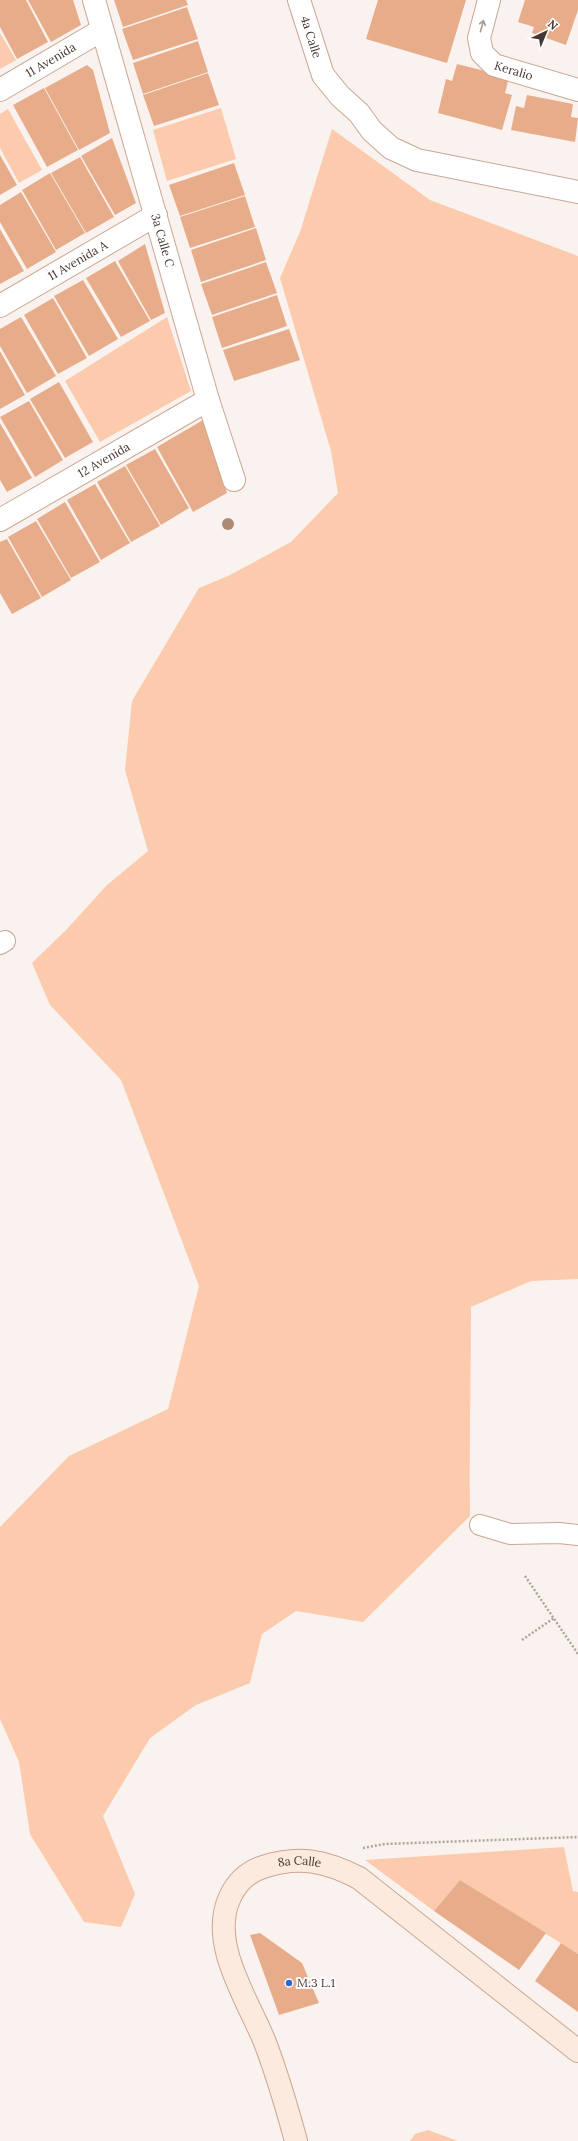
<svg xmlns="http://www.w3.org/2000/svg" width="578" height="2141" font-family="Lora,serif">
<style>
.green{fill:#fccaad}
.building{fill:#e7ad8b}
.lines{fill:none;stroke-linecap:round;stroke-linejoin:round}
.service-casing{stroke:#c9a793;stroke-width:22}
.minor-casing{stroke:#c9a793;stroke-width:24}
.secondary-casing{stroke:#c9a793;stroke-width:24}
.path{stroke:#afa59f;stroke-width:2.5;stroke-dasharray:2 2;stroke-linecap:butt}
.service{stroke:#fff;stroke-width:20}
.minor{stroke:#fff;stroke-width:22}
.secondary{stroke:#fdeadf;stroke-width:22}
.tree{fill:#ab8b74}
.oneway{stroke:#a29c98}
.poi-dot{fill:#2c67d4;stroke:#fff;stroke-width:1.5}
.labels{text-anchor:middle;stroke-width:4;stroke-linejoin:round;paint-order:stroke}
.street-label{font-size:12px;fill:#463830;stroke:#fff}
.poi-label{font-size:12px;fill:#463830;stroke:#fff;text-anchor:start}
</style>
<rect width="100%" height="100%" fill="#faf2ee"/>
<path class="green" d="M0 33 16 60 0 69Z
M221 108 236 159 167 181 153 130Z
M8 109 42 170 19 183 0 148V114Z
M332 129 430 200 578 256V1279L531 1281 471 1307C471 1377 469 1447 470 1516L363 1622 296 1611 262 1634 250 1683 196 1705 150 1738 103 1816 135 1894 121 1927 84 1922 30 1834 19 1762 0 1719V1527L69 1456 168 1409 199 1286 121 1080 50 1005 32 963 67 929 107 885 148 851 125 770 132 701 199 588 228 576 291 542 338 493 331 451 280 278 300 232Z
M167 317 191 391 100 442 65 381Z
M564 1847 573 1891 578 1892V1954L460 1880 434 1911 365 1860Z
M428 2130 458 2141H410L415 2134Z"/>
<path class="building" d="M0 0H26L48 42 17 59 0 27Z
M28 0H73L81 25 51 42Z
M114 0H186L188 5 123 27Z
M378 0H466L447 63 366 39Z
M525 0H578V10L566 45 532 33 534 27 518 22Z
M187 7 198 39 133 60 122 29Z
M198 41 208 72 143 94 133 63Z
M457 64 509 77 505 93 512 95 502 130 438 113 446 79 452 81Z
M87 65 93 70 110 133 79 150 45 88Z
M208 73 219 105 154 126 143 95Z
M44 88 78 150 47 167 13 105Z
M527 95 573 104 571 117 578 118 575 142 511 130 516 106 524 108Z
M112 138 136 203 115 215 81 156Z
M0 155 17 185 0 195Z
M80 157 114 217 86 233 51 173Z
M234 163 245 195 180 216 169 185Z
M50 173 85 233 56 250 22 190Z
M21 192 56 252 27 269 0 222V205Z
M245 196 255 227 190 248 180 217Z
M256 228 266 260 201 282 191 250Z
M0 229 24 271 0 284Z
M145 244 165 313 151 320 118 261Z
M115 261 150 321 121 337 86 278Z
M266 262 277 293 212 315 201 284Z
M83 280 118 339 89 356 54 296Z
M277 295 287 326 222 348 212 317Z
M53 298 87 358 58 374 24 315Z
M21 317 56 376 27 393 0 346V329Z
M289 329 300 360 234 381 223 350Z
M0 351 25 395 0 409Z
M59 382 93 442 65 458 30 399Z
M29 401 63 460 35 477 0 417Z
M203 420 227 493 193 512 157 447Z
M0 423 32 478 7 492 0 480Z
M155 449 189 508 161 525 126 465Z
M125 466 160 526 131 542 97 482Z
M95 484 130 543 101 560 67 500Z
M65 502 100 562 71 578 37 519Z
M36 521 71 580 42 597 8 537Z
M7 539 41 598 12 614 0 593V542Z
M460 1880 546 1933 519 1970 434 1911Z
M260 1933 302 1963 319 2003 279 2015 250 1935Z
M561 1943 578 1954V2012L535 1981Z"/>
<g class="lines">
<g class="service-casing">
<path id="service" d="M0 944 5 941
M480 1525 510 1534 559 1533 578 1535"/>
</g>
<g class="minor-casing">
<g id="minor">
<path id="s1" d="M94 0 208 400 234 480"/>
<path id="s2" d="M299 0 323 75 340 96 359 113 372 131 391 148 417 160 578 192"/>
<path id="s3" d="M489 0 479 38 482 53 494 65 578 90"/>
<path id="s4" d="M0 90 102 30"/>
<path id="s5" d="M0 306 156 215"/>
<path id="s6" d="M0 520 208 400"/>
</g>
</g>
<g class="secondary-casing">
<g id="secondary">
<path id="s7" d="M296 2141C287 2108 278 2077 266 2045 249 2001 208 1944 230 1897 237 1882 247 1872 263 1867 299 1855 326 1861 359 1878L578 2051"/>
</g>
</g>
<path class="path" d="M525 1576 578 1654
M522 1640 554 1618
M363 1848 385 1844 578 1837"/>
<use href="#service" class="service"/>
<use href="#minor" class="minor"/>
<use href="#secondary" class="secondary"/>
</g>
<circle class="tree" cx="228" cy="524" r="6"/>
<defs><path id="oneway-shaft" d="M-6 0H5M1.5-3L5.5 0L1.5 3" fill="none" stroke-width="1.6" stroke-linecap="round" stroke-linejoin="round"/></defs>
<use class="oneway" href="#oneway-shaft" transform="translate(482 26) rotate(-75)"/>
<circle class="poi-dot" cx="289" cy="1983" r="4"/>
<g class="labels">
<g class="street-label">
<text dy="4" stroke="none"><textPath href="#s2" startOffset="39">4a Calle</textPath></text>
<text dy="4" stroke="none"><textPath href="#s4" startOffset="59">11 Avenida</textPath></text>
<text dy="4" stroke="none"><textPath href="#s3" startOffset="92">Keralio</textPath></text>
<text dy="4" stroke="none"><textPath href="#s1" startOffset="250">3a Calle C</textPath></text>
<text dy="4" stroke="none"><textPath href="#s5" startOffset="90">11 Avenida A</textPath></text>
<text dy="4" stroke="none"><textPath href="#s6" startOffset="120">12 Avenida</textPath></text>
<text dy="4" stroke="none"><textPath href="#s7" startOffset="341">8a Calle</textPath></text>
</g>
<g class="poi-label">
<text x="297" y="1987">M.3 L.1</text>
</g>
</g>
<g transform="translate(546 32) rotate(44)" stroke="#ffffff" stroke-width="3" paint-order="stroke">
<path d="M0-3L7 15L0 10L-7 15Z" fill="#463830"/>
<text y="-6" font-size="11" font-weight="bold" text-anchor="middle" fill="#463830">N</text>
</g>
</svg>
